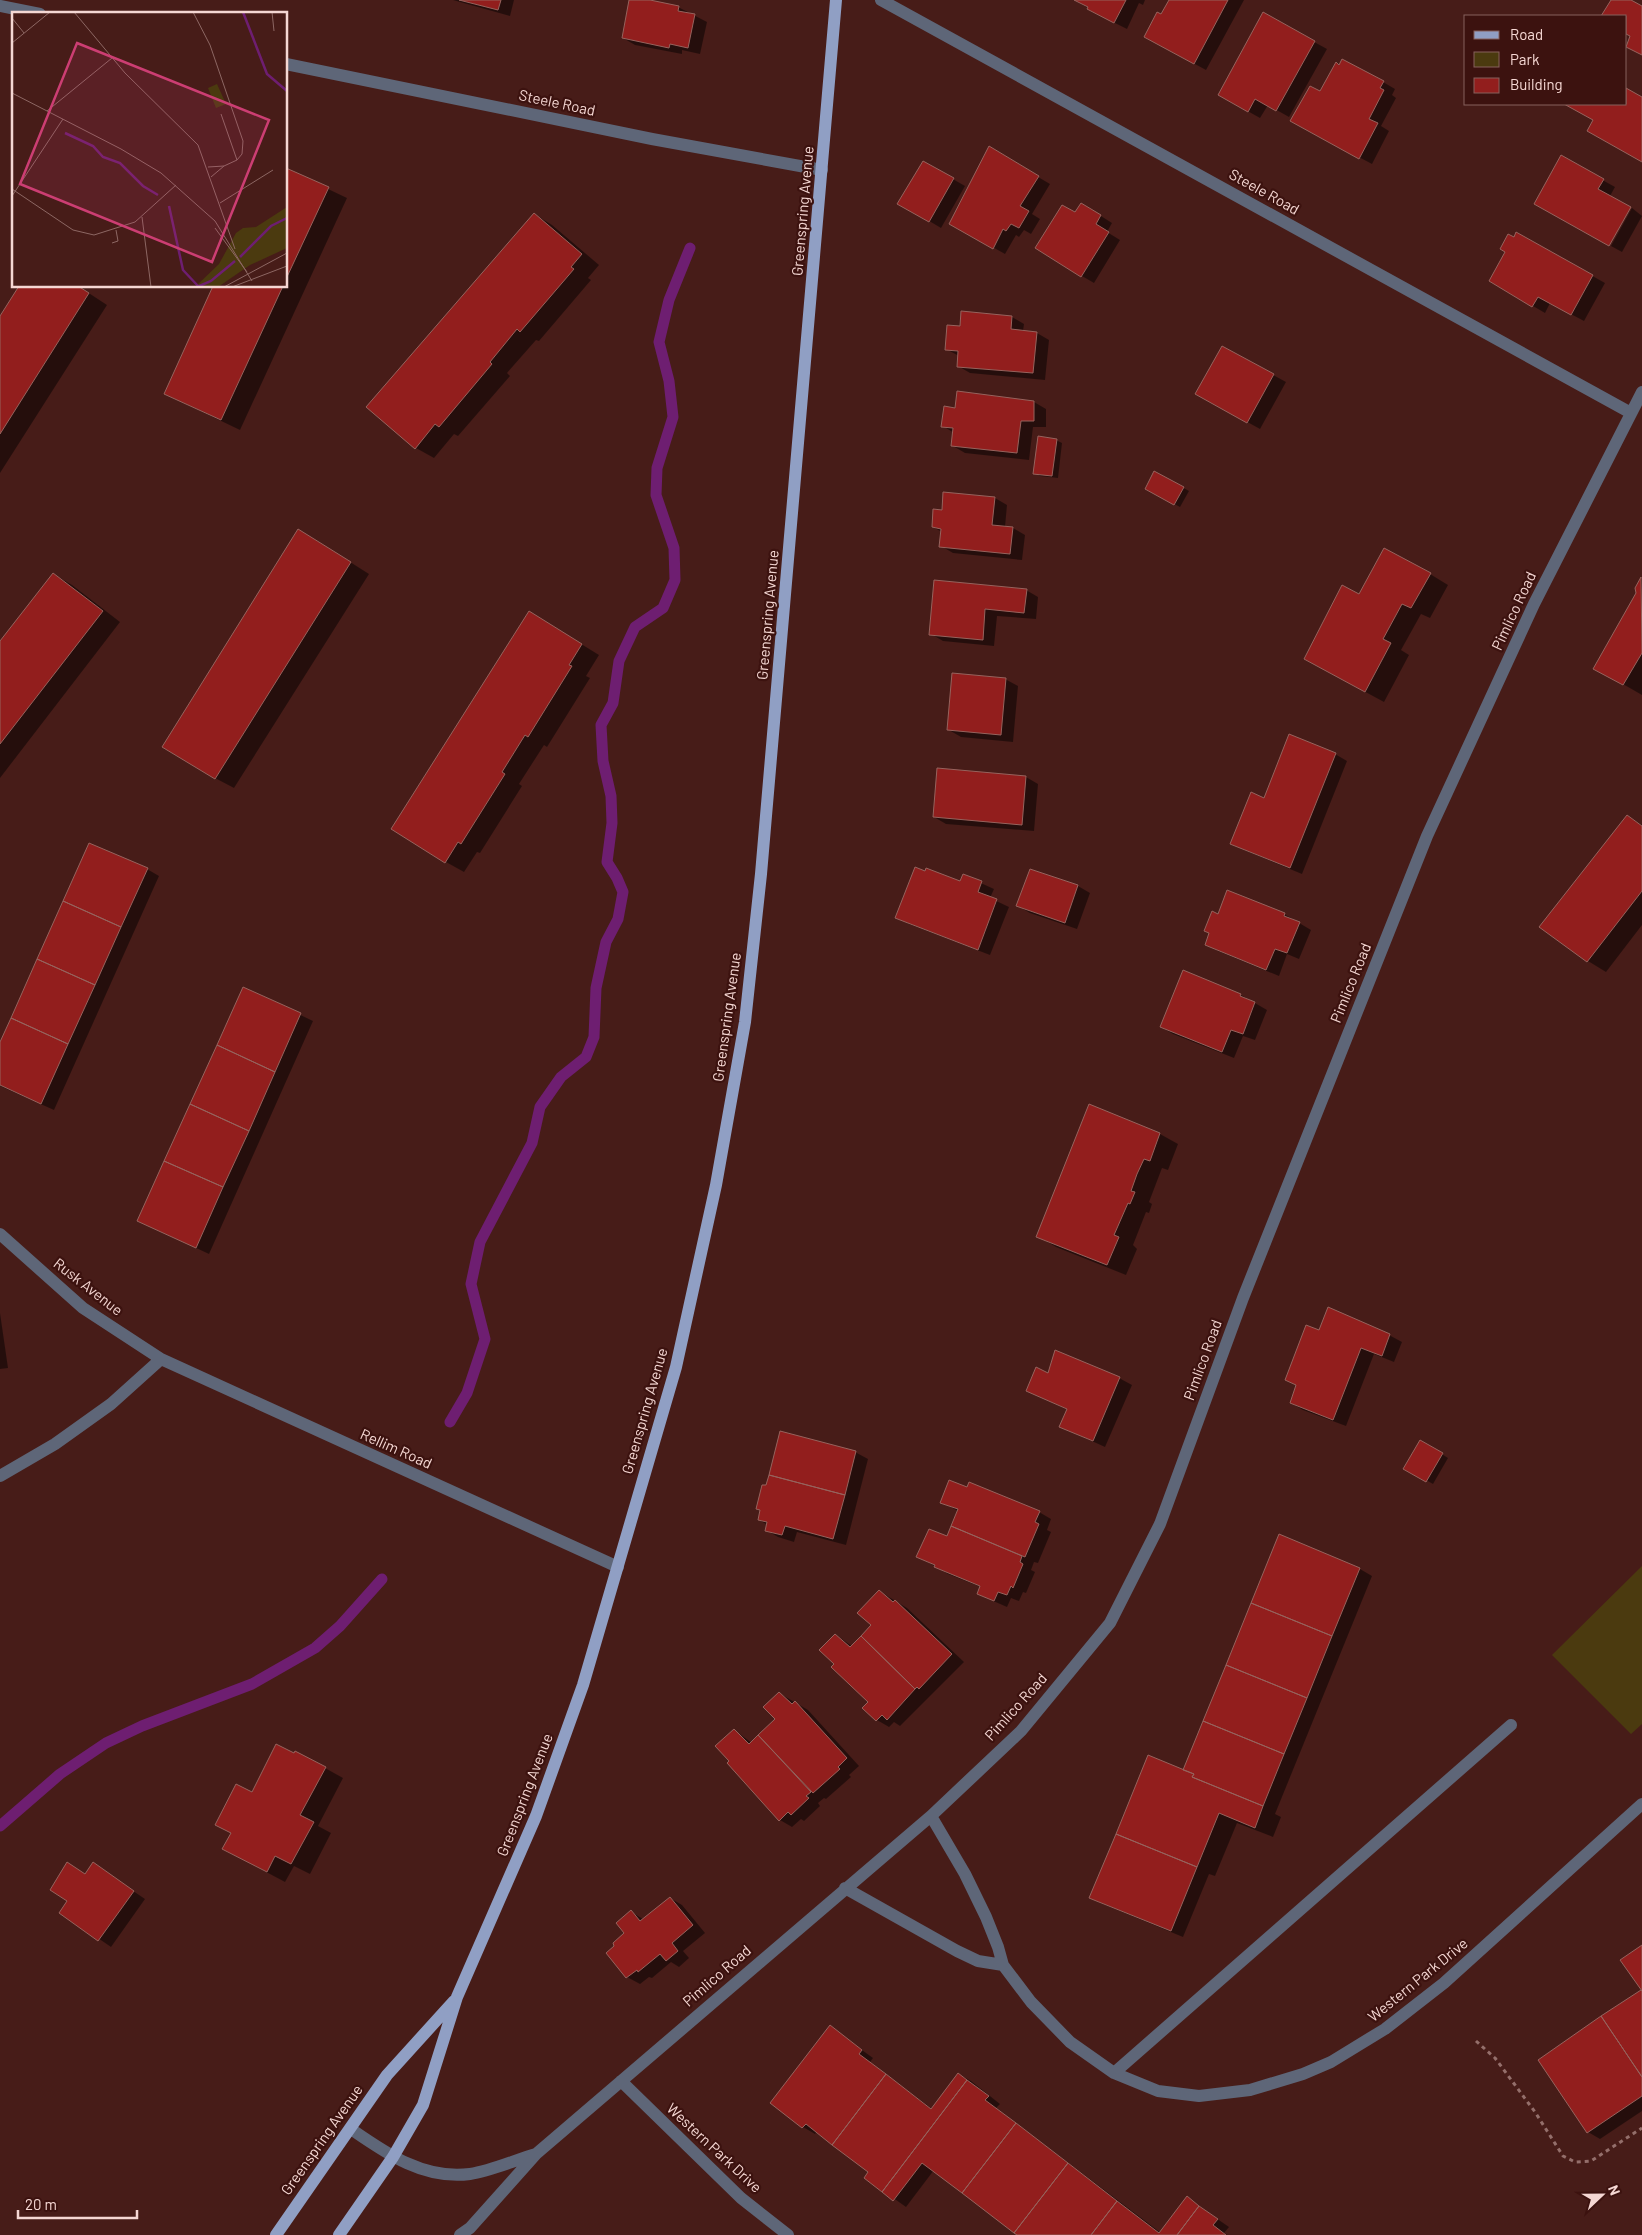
<svg xmlns="http://www.w3.org/2000/svg" width="1642" height="2235" font-family="Barlow,sans-serif">
<style>
.green{fill:#4b3a0f}
.shadow{fill:#0007}
.lines{fill:none;stroke-linecap:round;stroke-linejoin:round}
.stream{stroke:#6e1e71;stroke-width:11}
.building{fill:#921e1d;stroke:#96635d}
.path{stroke:#946f6b;stroke-width:3;stroke-dasharray:4 4;stroke-linecap:butt}
.minor{stroke:#5e6678;stroke-width:12}
.major{stroke:#909fc4;stroke-width:12}
.labels{text-anchor:middle;stroke-width:4.5;stroke-linejoin:round;paint-order:stroke}
.street-label{font-size:15px;fill:#f5d7d3;stroke:#3c120f}
.inset-river{fill:none;stroke:#6e1e71;stroke-width:2.5}
.inset-road{fill:none;stroke:#8d6763;stroke-width:1}
.view{fill:#cc3e73;fill-opacity:0.15;stroke:#cc3e73;stroke-width:2.5}
.inset-edge{fill:none;stroke:#f5d7d3;stroke-width:2.5}
</style>
<rect width="100%" height="100%" fill="#471c18"/>
<path class="green" d="M1642 1566V1724L1631 1734 1552 1655Z"/>
<path class="shadow" d="M453 0H514L510 16Z
M631 0H643L678 7 707 22 700 54 682 50V54L635 45 623 38Z
M1075 0H1145L1143 5 1139 3 1127 29 1101 16Z
M1170 0H1244L1206 70 1158 44Z
M1263 14 1327 49 1289 117 1268 105 1260 118 1219 95Z
M1383 82 1395 89 1392 95 1396 98 1381 126 1389 131 1372 164 1304 128 1320 93Z
M1626 90 1642 99V161L1594 120 1567 104H1626Z
M989 148 1050 184 1032 214 1040 219 1031 234 1024 230 1019 237 1016 235 1005 254 950 223Z
M1561 157 1615 187 1610 196 1609 244Z
M923 162 965 186 941 228 899 203Z
M286 169 347 198 240 430 165 394 214 286H286Z
M1632 208 1642 216 1622 252 1611 246Z
M1093 211 1112 223 1107 232 1120 240 1094 283 1082 276 1075 214Z
M534 214 552 225 599 265 588 278 591 280 539 341 536 340 507 373 510 376 458 436 454 434 434 458 416 448Z
M1517 234 1605 283 1584 321 1550 303 1545 313 1490 281Z
M78 286 107 305 0 473V318Z
M1012 317 1024 324 1023 331 1037 333 1049 340 1045 380 970 373 958 366 959 356 946 349 961 328Z
M1223 348 1286 382 1260 429 1197 394Z
M959 393 1034 402 1046 409V427H1033L1029 460 965 453 953 446 954 433 943 426 957 409Z
M1056 440 1062 443 1058 478 1040 476 1035 473Z
M1155 472 1189 491 1180 507 1146 489Z
M995 498 1007 505 1005 527 1013 528 1025 535 1022 560 953 553 941 546 942 532 933 527 943 512Z
M317 541 369 574 234 788 215 778Z
M53 574 72 585 120 622 0 778V643Z
M1430 574 1448 585 1430 618 1421 614 1401 650 1409 655 1384 702 1323 669 1360 595Z
M1642 578V695L1595 668 1637 593 1636 588Z
M1026 590 1038 597 1036 619 997 616 994 646 943 641 931 634Z
M547 623 599 655 586 676 590 678 547 747 544 745 519 784 522 786 480 853 477 852 464 872 446 862Z
M1005 679 1018 686 1013 742 961 737 949 730Z
M1335 754 1347 761 1302 874 1244 850 1232 843 1264 799Z
M1026 777 1038 784 1034 831 946 824 934 817Z
M1627 816 1642 825V925L1606 972 1588 961 1541 927Z
M147 869 159 876 54 1110 0 1086V1044Z
M963 875 994 889 990 898 1009 907 990 955 909 924 897 917 961 882Z
M1078 886 1090 893 1077 929 1030 913 1018 906Z
M1284 914 1311 930 1299 959 1287 954 1279 976 1218 951 1206 944 1218 916Z
M1184 972 1241 995 1267 1010 1255 1040 1243 1036 1234 1058 1173 1034 1161 1027Z
M244 988 313 1021 209 1254 139 1221Z
M1089 1106 1160 1134 1178 1144 1168 1170 1162 1168 1149 1202 1152 1204 1149 1213 1146 1212 1133 1245 1137 1249 1126 1275 1056 1247 1038 1236Z
M0 1313 8 1368 0 1369Z
M1320 1332 1389 1335 1402 1342 1394 1362 1374 1354 1346 1426 1303 1410 1291 1403Z
M1049 1374 1119 1378 1132 1385 1105 1447 1061 1427 1068 1410 1028 1391Z
M1421 1441 1448 1458 1433 1484 1405 1468Z
M855 1452 868 1459 846 1545 797 1532 794 1542 778 1537 766 1530 768 1525 759 1520 761 1511 757 1509 767 1487Z
M942 1502 1039 1512 1051 1519 1047 1530 1051 1532 1038 1563 1034 1562 1031 1570 1035 1572 1026 1593 1023 1592 1019 1601 1011 1598 1007 1607 991 1600 979 1593 981 1587 948 1574 918 1556 948 1538 958 1511Z
M1279 1536 1360 1569 1372 1576 1275 1814 1281 1817 1273 1837 1237 1823 1215 1876 1209 1874 1183 1937 1103 1904 1091 1898 1191 1774Z
M879 1591 907 1608 964 1662 900 1726 894 1722 889 1727 877 1720 870 1701 836 1664V1635L853 1647 873 1624Z
M779 1693 808 1710 859 1766 849 1775 851 1777 826 1799 824 1798 818 1803 820 1806 804 1821 801 1819 792 1827 780 1820 731 1761 734 1730 752 1743 777 1719Z
M325 1768 343 1778 318 1826 331 1833 310 1874 294 1866 285 1882 223 1849 252 1793Z
M93 1864 145 1899 111 1947 60 1912Z
M670 1898 682 1905 705 1933 683 1951 689 1958 679 1967 671 1962 652 1978 649 1977 640 1984 627 1977 616 1946 626 1933 631 1912 643 1919Z
M1642 1991V2111L1600 2139 1588 2132 1539 2060Z
M830 2027 873 2058 870 2062 932 2109 958 2074 971 2081 1000 2104 996 2108 1161 2233 1187 2198 1229 2227 1224 2233 1227 2235H1019L934 2170 906 2207 865 2178 870 2172 817 2131 815 2134 803 2127Z"/>
<g class="lines">
<path class="stream" d="M450 1422 467 1393 485 1339 471 1284 480 1242 532 1143 540 1107 561 1077 586 1057 594 1037 596 988 606 942 618 919 623 892 617 878 607 862 612 823 611 796 603 761 601 725 613 703 619 661 635 627 663 608 675 580 674 548 656 495 657 468 673 417 669 381 659 342 669 300 690 248
M0 1826 60 1774 106 1743 142 1726 252 1684 315 1648 340 1626 382 1579"/>
</g>
<path class="building" d="M459 0H501L498 10Z
M629 0H650L679 6 678 11 695 14 688 48 670 44 669 48 622 38Z
M1074 0H1126L1114 23 1087 9 1088 7Z
M1169 0H1228L1194 64 1144 37 1157 12 1161 14Z
M1611 0H1631L1642 6V55L1626 47 1630 36 1626 34V16H1601Z
M1263 12 1315 41 1276 111 1255 99 1248 112 1218 95Z
M1342 59 1384 81 1380 88 1384 90 1369 119 1378 123 1359 159 1290 121 1310 86 1320 91 1336 62 1339 65Z
M1626 88 1642 97V162L1587 131 1593 120 1564 104H1626Z
M989 146 1039 176 1020 206 1029 211 1019 228 1011 224 1006 231 1003 229 993 249 949 224Z
M1561 155 1604 179 1598 189 1631 207 1609 246 1534 204Z
M923 161 954 178 929 222 897 204Z
M286 168 329 187 286 279Z
M1081 203 1101 215 1096 224 1109 232 1081 277 1035 248 1062 205 1075 212Z
M534 213 582 254 571 267 574 269 520 332 517 329 490 362 492 364 439 427 435 424 415 449 366 407Z
M1516 232 1593 275 1571 315 1538 297 1532 307 1489 281 1505 252 1500 249 1508 234 1514 237Z
M19 286H78L89 293 0 434V316Z
M213 286H283L221 420 164 394Z
M961 311 1012 316 1011 329 1037 332 1033 373 957 367 958 351 945 350 947 325 960 326Z
M1222 346 1274 374 1247 423 1195 394Z
M957 391 1034 401V421H1021L1017 453 951 446 953 428 941 427 944 406 955 408Z
M1038 436 1057 439 1052 476 1033 474Z
M1154 471 1184 487 1174 505 1145 489Z
M943 492 995 497 992 525 1013 527 1010 554 939 547 941 529 932 527 933 509 942 510Z
M298 529 351 562 215 779 162 747Z
M1384 548 1431 573 1411 608 1402 604 1383 639 1391 643 1365 692 1304 659 1342 585 1359 594Z
M53 573 103 611 0 744V641Z
M1641 577 1642 653 1623 685 1593 669 1636 593 1635 588Z
M934 580 1027 589 1024 613 985 609 983 640 929 635Z
M529 611 582 644 569 665 572 666 528 737 525 735 502 772 505 774 461 844 458 842 445 863 391 829Z
M952 673 1006 678 1001 735 947 730Z
M1289 734 1336 753 1290 868 1230 844 1251 792 1264 798Z
M937 768 1026 776 1022 825 933 817Z
M1627 815 1642 826V891L1587 962 1539 927Z
M89 843 148 868 121 927 63 901Z
M915 867 925 871 926 868 960 881 963 874 982 881 978 892 997 899 978 950 895 918Z
M1030 869 1078 885 1065 923 1016 906Z
M1227 890 1285 913 1284 916 1300 922 1287 953 1275 949 1266 970 1205 945 1209 933 1204 931 1212 911 1218 914Z
M63 901 121 927 95 985 37 959Z
M37 959 95 985 68 1044 11 1018Z
M1183 970 1241 994 1240 996 1255 1002 1243 1034 1231 1030 1222 1052 1160 1027Z
M243 987 301 1013 275 1072 217 1045Z
M11 1018 68 1044 41 1104 0 1085V1042Z
M217 1045 275 1072 249 1131 190 1104Z
M190 1104 249 1131 223 1187 164 1161Z
M1089 1104 1160 1133 1150 1161 1144 1159 1137 1174 1131 1191 1135 1192 1130 1204 1128 1203 1114 1235 1119 1237 1107 1265 1036 1237Z
M164 1161 223 1187 196 1248 137 1221Z
M1328 1307 1390 1334 1382 1356 1361 1348 1333 1420 1290 1403 1296 1385 1285 1380 1306 1325 1319 1330Z
M1055 1350 1120 1377 1093 1441 1059 1427 1067 1409 1026 1391 1036 1367 1048 1373Z
M780 1431 856 1451 845 1495 769 1475Z
M1420 1440 1443 1453 1426 1482 1403 1469Z
M769 1475 845 1495 833 1539 785 1526 782 1535 765 1531 767 1522 758 1520 760 1510 756 1509 762 1485H766Z
M949 1480 967 1487 969 1482 1040 1511 1035 1522 1039 1524 1025 1557 951 1526 958 1509 940 1503Z
M951 1526 1022 1556 1020 1562 1023 1564 1013 1588 1011 1586 1007 1595 998 1592 994 1601 977 1594 980 1586 934 1567 935 1565 916 1557 929 1529 947 1536Z
M1279 1534 1360 1568 1332 1636 1251 1603Z
M879 1590 893 1602 895 1600 952 1654 919 1689 917 1687 915 1689 861 1636 871 1625 857 1613Z
M1251 1603 1332 1636 1307 1698 1226 1665Z
M835 1634 850 1647 861 1636 915 1689 887 1720 882 1715 876 1721 862 1708 868 1702 831 1667 834 1664 819 1650Z
M1226 1665 1307 1698 1284 1754 1203 1721Z
M779 1692 792 1704 795 1701 847 1758 838 1767 840 1769 813 1793 758 1735 775 1719 763 1707Z
M1203 1721 1284 1754 1263 1806 1192 1777 1194 1774 1183 1770Z
M734 1729 749 1744 758 1735 811 1792 806 1796 809 1798 791 1815 788 1812 779 1821 727 1763 729 1761 715 1746Z
M276 1744 294 1753 295 1751 326 1767 300 1815 314 1822 291 1864 275 1856 267 1872 222 1849 231 1833 215 1825 236 1784 252 1792Z
M1148 1755 1194 1774 1192 1777 1263 1806 1255 1828 1219 1813 1197 1867 1116 1834Z
M1116 1834 1197 1867 1171 1931 1089 1898Z
M67 1862 85 1874 93 1862 134 1891 98 1941 59 1913 67 1901 50 1890Z
M670 1897 693 1925 672 1943 678 1951 666 1961 660 1954 638 1972 637 1970 626 1978 606 1953 614 1946 613 1943 624 1933 616 1923 631 1910 640 1921Z
M1642 1945V1991L1620 1960Z
M1641 1990 1642 1991V2077L1601 2016Z
M1601 2016 1642 2077V2096L1587 2133 1538 2060Z
M830 2025 862 2050 859 2054 886 2074 832 2145 806 2124 802 2128 770 2103Z
M958 2073 967 2080 882 2192 864 2178 868 2172 832 2145 886 2074 931 2109Z
M967 2080 989 2096 985 2100 1016 2123 962 2193 922 2163 893 2201 882 2192Z
M1016 2123 1068 2163 1014 2233 962 2193Z
M1068 2163 1117 2201 1091 2235H1017L1014 2233Z
M1187 2196 1199 2206 1177 2235H1091L1117 2201 1159 2233Z
M1199 2206 1218 2219 1213 2225 1226 2235H1177Z"/>
<g class="lines">
<path class="path" d="M1476 2041 1495 2058 1535 2112 1563 2156 1575 2162 1591 2161 1642 2128"/>
<path class="minor" d="M881 0 1631 413
M0 6 40 14
M286 64 652 139 822 170
M0 1234 83 1308 161 1359 618 1567
M0 1476 55 1444 111 1404 161 1359
M931 1816 965 1874 986 1917 998 1947 1003 1965 1031 2002 1070 2042 1114 2073 1158 2091 1199 2096 1250 2090 1303 2074 1331 2062 1385 2029 1444 1983 1642 1804
M845 1888 957 1951 978 1961 1003 1965
M1114 2073 1511 1725
M621 2081 741 2198 788 2235
M351 2129C387 2154 424 2180 470 2174 491 2171 515 2160 536 2154
M460 2235 470 2228 536 2154 931 1816 1021 1731 1110 1623 1160 1524 1243 1298 1427 836 1534 604 1642 392"/>
<path class="major" d="M276 2235 387 2075 454 2001
M339 2235 393 2157 423 2105 457 1997 536 1816 583 1685 676 1367 716 1185 745 1022 761 874 836 0"/>
</g>
<g class="labels">
<g class="street-label">
<text transform="translate(557 103) rotate(12)" y="5">Steele Road</text>
<text transform="translate(1264 192) rotate(29)" y="5">Steele Road</text>
<text transform="translate(803 211) rotate(-85)" y="5">Greenspring Avenue</text>
<text transform="translate(1514 611) rotate(-65)" y="5">Pimlico Road</text>
<text transform="translate(768 615) rotate(-85)" y="5">Greenspring Avenue</text>
<text transform="translate(1351 983) rotate(-68)" y="5">Pimlico Road</text>
<text transform="translate(727 1017) rotate(-82)" y="5">Greenspring Avenue</text>
<text transform="translate(88 1287) rotate(38)" y="5">Rusk Avenue</text>
<text transform="translate(1203 1360) rotate(-70)" y="5">Pimlico Road</text>
<text transform="translate(645 1411) rotate(-74)" y="5">Greenspring Avenue</text>
<text transform="translate(396 1449) rotate(24)" y="5">Rellim Road</text>
<text transform="translate(1016 1707) rotate(-48)" y="5">Pimlico Road</text>
<text transform="translate(525 1795) rotate(-69)" y="5">Greenspring Avenue</text>
<text transform="translate(717 1976) rotate(-41)" y="5">Pimlico Road</text>
<text transform="translate(1418 1980) rotate(-39)" y="5">Western Park Drive</text>
<text transform="translate(322 2140) rotate(-55)" y="5">Greenspring Avenue</text>
<text transform="translate(714 2148) rotate(43)" y="5">Western Park Drive</text>
</g>
</g>
<g transform="translate(12 12)">
<rect width="275" height="275" fill="#471c18"/>
<path d="M205 72 214 92 204 96 196 76ZM275 195V236L238 253 206 275H183L207 252 224 221 231 216 244 215Z" fill="#4b3a0f"/>
<path class="inset-river" d="M231 0 255 62 275 79M53 121 81 134 91 145 108 151 131 174 146 183M157 194 171 258 186 274M228 245 259 214 275 206M185 275 199 269 223 249"/>
<path class="inset-road" d="M62 0 113 61 186 133 223 237M181 0 198 33 231 129 230 142 225 148 212 154 196 155M260 0 262 19M0 6 12 21M0 31 38 0M0 81 109 137 149 161 203 209 240 269M35 99 100 46M209 102 225 148M199 165 212 154M0 177 61 218 82 223 123 210 164 173M0 184 51 107M208 191 261 158M130 205 139 275M203 216 235 260M100 231 106 229 104 218M212 275 275 241M220 275 275 254"/>
<path class="view" d="M65 31 257 108 200 250 8 172Z"/>
<rect width="275" height="275" class="inset-edge"/>
</g>
<rect x="1464" y="15" width="162" height="90" fill="#3c120f" stroke="#86615d"/>
<rect x="1474" y="31" width="25" height="8" fill="#909fc4" stroke="#86615d"/>
<text x="1510" y="40" font-size="15" fill="#f5d7d3">Road</text>
<rect x="1474" y="52" width="25" height="15" fill="#4b3a0f" stroke="#86615d"/>
<text x="1510" y="65" font-size="15" fill="#f5d7d3">Park</text>
<rect x="1474" y="78" width="25" height="15" fill="#921e1d" stroke="#86615d"/>
<text x="1510" y="90" font-size="15" fill="#f5d7d3">Building</text>
<g transform="translate(1602 2195) rotate(68)" stroke="#3c120f" stroke-width="4" paint-order="stroke">
<path d="M0-4L9 19L0 12L-9 19Z" fill="#f5d7d3"/>
<text y="-8" font-size="14" font-weight="bold" text-anchor="middle" fill="#f5d7d3">N</text>
</g>
<path d="M18 2210v8h119v-8" fill="none" stroke="#f5d7d3" stroke-width="2.5"/>
<text x="25" y="2210" font-size="15" fill="#f5d7d3" stroke="#3c120f" stroke-width="4" paint-order="stroke">20 m</text>
</svg>
